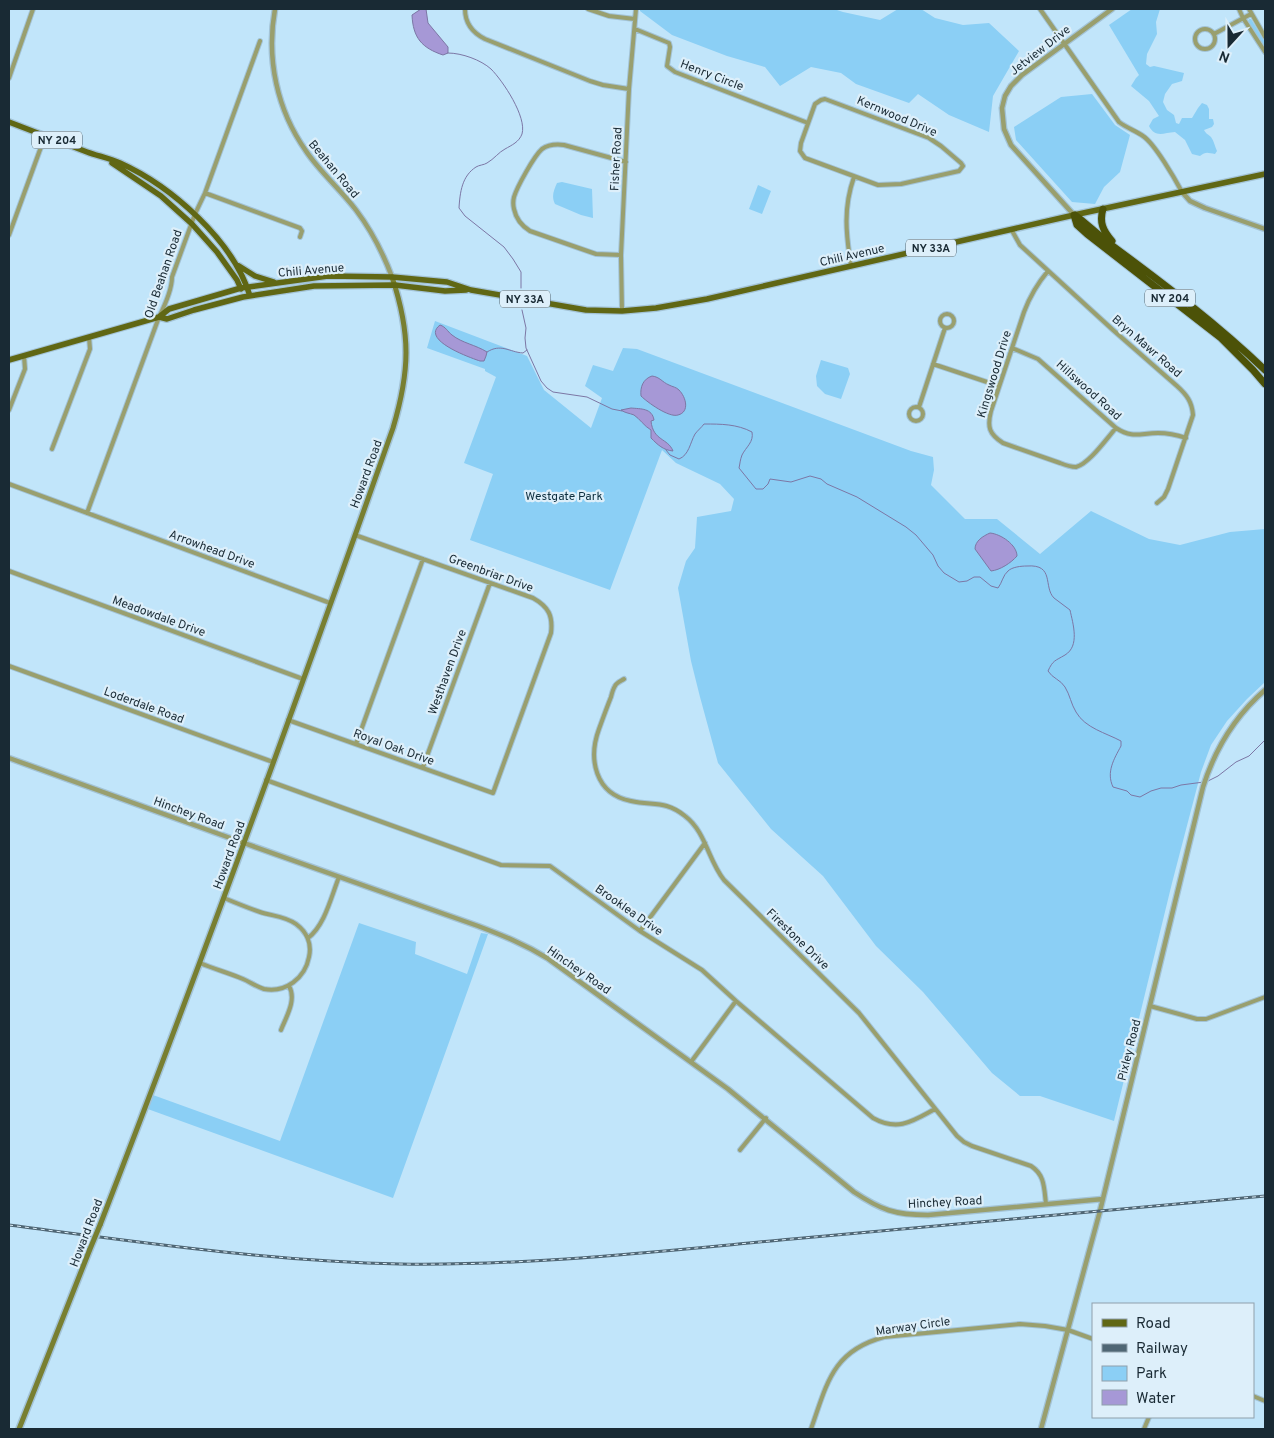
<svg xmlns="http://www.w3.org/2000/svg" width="1274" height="1438" font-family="Overpass,sans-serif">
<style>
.green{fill:#8bcff5}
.water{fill:#a698d6;stroke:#7c77a5}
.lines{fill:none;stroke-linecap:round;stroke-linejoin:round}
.stream{stroke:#7c77a5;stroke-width:1}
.minor-casing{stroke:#a3c3d6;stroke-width:6}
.tertiary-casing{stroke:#a3c3d6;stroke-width:7}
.secondary-casing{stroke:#a3c3d6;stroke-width:8}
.primary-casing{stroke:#a3c3d6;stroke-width:8}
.motorway-casing{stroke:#a3c3d6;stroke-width:9}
.minor{stroke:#999f6e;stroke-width:4}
.tertiary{stroke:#999f6e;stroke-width:4.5}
.secondary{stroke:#787f31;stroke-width:5}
.primary{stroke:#606714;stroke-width:5.5}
.motorway{stroke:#4c5208;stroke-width:7}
.rail-casing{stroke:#4f6674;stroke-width:3}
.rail{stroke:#ddeffa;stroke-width:1;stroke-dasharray:4;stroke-linecap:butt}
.secondary-bridge-casing{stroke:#a3c3d6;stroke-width:8;stroke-linecap:butt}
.secondary-bridge{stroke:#787f31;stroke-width:5}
.labels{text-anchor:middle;stroke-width:4.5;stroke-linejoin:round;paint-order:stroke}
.shield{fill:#ddeffa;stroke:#54656f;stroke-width:1}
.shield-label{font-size:11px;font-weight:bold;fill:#192a34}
.street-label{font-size:12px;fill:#192a34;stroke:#ddeffa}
.park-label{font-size:12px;fill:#0e2f3f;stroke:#ddeffa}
</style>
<rect width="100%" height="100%" fill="#c1e5fa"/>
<path class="green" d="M640 9H834L843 12 880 20 898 9H921L935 18 963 25 989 23 1019 51 993 96 989 132 949 115 918 94 909 103 856 84 841 73 811 67 780 86 765 67 727 56 672 35 640 11Z
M1132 9H1160L1156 22 1157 34 1147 54 1146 64 1150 67 1154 66 1184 73 1182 81 1172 84 1165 94 1163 102 1167 110 1174 115 1176 123 1179 124 1182 118H1192L1198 108 1202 103 1207 105 1209 109V119H1213L1214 124 1212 127 1204 130C1206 134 1208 134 1211 137 1214 141 1215 147 1217 151L1215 154C1208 153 1206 151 1200 156L1192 154 1185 140 1175 132C1163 133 1155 138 1149 126L1153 119 1159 116 1149 101 1131 86 1136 78 1139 75 1109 25Z
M1249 19H1251L1265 42V48L1250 24 1248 21Z
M1092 94 1115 125 1130 135 1120 172 1104 187 1095 204 1072 202 1016 140 1014 127 1061 97Z
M562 182 592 189 593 218 581 215 555 204C551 196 554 190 557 183Z
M758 185 771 191 762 214 749 209Z
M435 321 527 356 544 390 591 428 602 398 585 386 593 365 613 371 623 348 637 349 911 451 933 457 934 470 931 485 965 519H997L1040 554 1091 511 1149 539 1180 545 1230 532 1265 529V682L1247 699 1227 721 1211 745 1201 772 1172 883 1114 1121 1040 1096H1020L992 1073 923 992 876 946 823 876 771 829 718 763 700 697 691 661 678 588 686 561 695 548 697 517 731 511 734 499 720 484 676 463 662 450 610 590 470 540 493 474 464 463 496 377 485 371V369L427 348Z
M821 360 848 368 850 374 841 399 825 394 817 386 816 376Z
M359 923 416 942 415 954 467 974 481 933 488 934 393 1198 145 1108 153 1095 280 1141Z"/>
<path class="water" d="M421 9H426L428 23 448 47V53L443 55C422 48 413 38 412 15Z
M440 325C446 327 447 331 452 335 462 343 476 345 487 352L486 356 484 361H480C471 358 420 340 440 325Z
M652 376C660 377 662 382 669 385 673 387 676 387 679 390 686 397 690 412 678 415 669 418 647 402 641 396 640 387 643 379 652 376Z
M631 408C641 409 652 408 654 420L651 421C653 441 668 438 673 451 663 450 658 445 651 438V430C644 426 640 419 634 415 629 413 625 413 621 410Z
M990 533C1001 534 1017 545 1017 556 1011 563 1000 570 991 571L975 549C975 541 983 536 990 533Z"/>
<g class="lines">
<path class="stream" d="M448 53C462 53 481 60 491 69 503 81 527 117 522 134 519 142 512 145 505 149 499 152 494 159 487 163 484 165 479 165 476 167 462 176 460 192 459 208L465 216 504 247 513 259 521 272V288
M522 310 526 328 525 338 526 348 541 381 547 388 553 392 587 397 612 409 622 411
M487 352C501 343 509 352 523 353L527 350
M666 450 670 455 679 459C689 455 690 443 695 434 698 430 701 428 704 424 721 424 737 424 752 432 754 442 746 447 742 455 740 460 740 464 739 468L756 489H763L768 484 770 479 791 482 810 476 821 479 827 484 857 497 906 527 916 535 927 548 933 555 938 566 944 573 959 582 967 581 974 577H980L991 586 998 588C1002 583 1003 575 1008 571 1012 567 1021 566 1027 566 1055 564 1043 587 1054 598 1059 602 1065 606 1070 610 1073 624 1080 646 1065 655 1055 661 1053 660 1048 671 1052 678 1061 680 1065 687 1070 695 1071 704 1076 712 1085 728 1106 733 1121 741V746C1114 759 1106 772 1113 787L1127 791 1131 795 1140 797 1151 791 1161 788H1172L1181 785 1204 782
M1208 781 1218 776 1236 762 1249 756 1265 740"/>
<g class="minor-casing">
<path id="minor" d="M465 9C465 23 473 33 485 39L590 81 603 85 629 89
M588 9 609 16 635 19
M1040 9 1119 122C1127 128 1136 131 1143 136 1155 144 1175 179 1182 192
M1239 9 1243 18 1265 52
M1249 9 1265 37
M635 29 669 43 670 47 667 66 675 72 808 123
M1195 39a10 10 0 1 1 20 0a10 10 0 1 1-20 0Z
M1214 34 1251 14
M9 78 33 9
M825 99 929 138 941 146 961 163 963 166 959 171 901 184 878 185 805 158 800 151 801 143 815 104 821 100Z
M205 193 300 228 302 231 300 237
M1011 229 1020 245 1113 330 1177 386C1187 395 1192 402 1193 415L1168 489 1164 497 1157 503
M9 235 45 136
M621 255 596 254 530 231C522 226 516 219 514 209 513 205 513 201 514 197 517 187 534 156 542 149 549 144 556 144 564 145L626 162
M851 266C846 234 843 208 854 177
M1048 271C1037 284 1030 296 1024 312L991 411C987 427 989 434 1003 443L1060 463C1065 465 1070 467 1076 467 1089 464 1107 438 1116 428
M622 311 621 255 629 89 636 9
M940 321a7 7 0 1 1 14 0a7 7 0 1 1-14 0Z
M1012 348 1038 359 1116 428C1133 439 1140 433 1158 433 1168 433 1177 435 1186 438
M933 364 999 386
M909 414a7 7 0 1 1 14 0a7 7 0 1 1-14 0Z
M919 407 945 328
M9 410 25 369 24 356
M52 449 90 349 89 337
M9 484 330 603
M87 513 159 317C165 305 172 290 172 277L195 214 205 193 260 41
M9 571 303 679
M9 666 273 762
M624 679C621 681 616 683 615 686 613 689 612 693 611 697 607 707 603 718 599 729 588 759 595 794 631 801 653 806 665 800 685 816 706 832 708 860 724 880L859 1013 957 1136 964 1142 972 1146 1031 1166C1045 1175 1044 1188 1046 1204
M288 720 493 793 551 633C553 616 549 607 533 598L355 535
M356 744 423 559
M423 767 490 583
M266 780 501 865 550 866 640 931 702 970 736 1001 873 1118C898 1132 913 1121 935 1109
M640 931 705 843
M308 938C325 925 331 897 339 877
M200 963C214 969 229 973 243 979 250 982 257 987 264 989 286 993 305 978 309 957 312 944 307 932 296 924 285 916 272 916 260 912 248 908 236 903 224 898
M1150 1006 1197 1019H1206L1265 997
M281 1030C286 1017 297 1000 289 986
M691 1062 736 1001
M740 1150 766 1118
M1253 1396 1265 1401
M811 1429C827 1384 832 1351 884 1337L1020 1324 1045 1326 1068 1330 1093 1339
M1144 1429 1149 1417"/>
</g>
<g class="tertiary-casing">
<path id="tertiary" d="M275 9C266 59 277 110 306 151 320 172 340 189 356 210 371 230 383 253 392 277
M1182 192 1190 201 1205 208 1265 229
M1074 215 1011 145 1004 129 1002 108 1005 96 1011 86 1022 75 1112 9
M9 758 244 843 478 926C504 936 524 944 547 958L728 1089 854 1192C881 1210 895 1215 928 1215L1103 1199
M1041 1429 1100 1211 1203 787C1215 749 1235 716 1265 690"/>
</g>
<g class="secondary-casing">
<path id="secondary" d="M100 1225C202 962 299 695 393 428 410 371 411 334 392 277
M19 1429 90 1249"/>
</g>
<g class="primary-casing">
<path id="primary" d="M9 122C35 132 61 142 87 152 98 156 109 158 120 163 171 186 233 240 250 296
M112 163 161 196 192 224 217 252 237 280 241 289
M239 266 255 276 274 282
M159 317 167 319 194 310 243 297 314 286 395 285 445 291 466 290
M9 360 159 317 169 309 241 288 328 276 392 277 447 282 471 290 586 310 622 311 656 308 707 299 1074 215 1265 174"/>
</g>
<g class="motorway-casing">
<path id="motorway" d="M1103 209C1099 222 1103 231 1112 241
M1074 215 1077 225 1087 234 1221 338 1253 370 1265 384
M1075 215C1087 224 1098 235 1110 244 1164 284 1217 324 1265 370"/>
</g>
<use href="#minor" class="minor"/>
<use href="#tertiary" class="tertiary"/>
<use href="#secondary" class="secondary"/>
<use href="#primary" class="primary"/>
<use href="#motorway" class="motorway"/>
<g class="rail-casing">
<path id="rail" d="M9 1225C139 1242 268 1261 400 1264 531 1266 661 1251 792 1239 950 1225 1107 1210 1265 1196"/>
</g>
<use href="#rail" class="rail"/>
<g class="secondary-bridge-casing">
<path id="secondary-bridge" d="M90 1249 100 1225"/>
</g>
<use href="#secondary-bridge" class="secondary-bridge"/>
</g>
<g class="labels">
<g class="shield">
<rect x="32" y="131.5" width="50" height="17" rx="4"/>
<rect x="906" y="239.5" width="50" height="17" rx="4"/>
<rect x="1145" y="289.5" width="50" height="17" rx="4"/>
<rect x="500" y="290.5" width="50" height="17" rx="4"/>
</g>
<g class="shield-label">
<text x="57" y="144">NY 204</text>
<text x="931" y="252">NY 33A</text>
<text x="1170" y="302">NY 204</text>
<text x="525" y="303">NY 33A</text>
</g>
<g class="street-label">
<text transform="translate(1040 50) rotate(-38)" y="4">Jetview Drive</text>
<text transform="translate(712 75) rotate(21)" y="4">Henry Circle</text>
<text transform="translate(897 116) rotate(23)" y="4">Kernwood Drive</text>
<text transform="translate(616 159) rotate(-87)" y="4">Fisher Road</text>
<text transform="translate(334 169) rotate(50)" y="4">Beahan Road</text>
<text transform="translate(852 255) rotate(-13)" y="4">Chili Avenue</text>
<text transform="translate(311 270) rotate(-5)" y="4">Chili Avenue</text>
<text transform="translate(163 274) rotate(-71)" y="4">Old Beahan Road</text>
<text transform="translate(1147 346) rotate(41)" y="4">Bryn Mawr Road</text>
<text transform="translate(994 374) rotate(-73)" y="4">Kingswood Drive</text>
<text transform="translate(1089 390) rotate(42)" y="4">Hillswood Road</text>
<text transform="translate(366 474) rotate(-70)" y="4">Howard Road</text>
<text transform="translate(212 549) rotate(20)" y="4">Arrowhead Drive</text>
<text transform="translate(491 573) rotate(20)" y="4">Greenbriar Drive</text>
<text transform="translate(159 616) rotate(20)" y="4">Meadowdale Drive</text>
<text transform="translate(447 672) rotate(-70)" y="4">Westhaven Drive</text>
<text transform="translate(144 705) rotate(20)" y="4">Loderdale Road</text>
<text transform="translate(394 747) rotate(20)" y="4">Royal Oak Drive</text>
<text transform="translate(189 813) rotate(20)" y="4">Hinchey Road</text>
<text transform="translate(229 855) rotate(-70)" y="4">Howard Road</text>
<text transform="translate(629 910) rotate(35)" y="4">Brooklea Drive</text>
<text transform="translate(798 939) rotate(44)" y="4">Firestone Drive</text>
<text transform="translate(579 970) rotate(35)" y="4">Hinchey Road</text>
<text transform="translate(1129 1050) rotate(-76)" y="4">Pixley Road</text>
<text transform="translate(945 1202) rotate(-3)" y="4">Hinchey Road</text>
<text transform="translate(86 1233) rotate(-69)" y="4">Howard Road</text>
<text transform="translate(913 1326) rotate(-8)" y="4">Marway Circle</text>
</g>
<g class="park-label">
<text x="564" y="500">Westgate Park</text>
</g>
</g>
<rect width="1274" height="1438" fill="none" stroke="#192a34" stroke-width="20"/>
<rect x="1092" y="1303" width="162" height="115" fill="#ddeffa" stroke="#8fa0ab"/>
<rect x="1102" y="1319" width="25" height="8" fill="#606714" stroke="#8fa0ab"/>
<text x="1136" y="1328" font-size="15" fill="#192a34">Road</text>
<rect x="1102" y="1344" width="25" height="8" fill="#4f6674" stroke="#8fa0ab"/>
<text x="1136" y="1353" font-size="15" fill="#192a34">Railway</text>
<rect x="1102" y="1366" width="25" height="15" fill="#8bcff5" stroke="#8fa0ab"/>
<text x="1136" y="1378" font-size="15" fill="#192a34">Park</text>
<rect x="1102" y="1390" width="25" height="15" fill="#a698d6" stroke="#8fa0ab"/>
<text x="1136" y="1403" font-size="15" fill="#192a34">Water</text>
<g transform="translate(1229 45) rotate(201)" stroke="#ddeffa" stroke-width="4" paint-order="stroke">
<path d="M0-4L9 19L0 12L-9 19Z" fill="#192a34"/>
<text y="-8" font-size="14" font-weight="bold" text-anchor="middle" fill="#192a34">N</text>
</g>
</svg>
